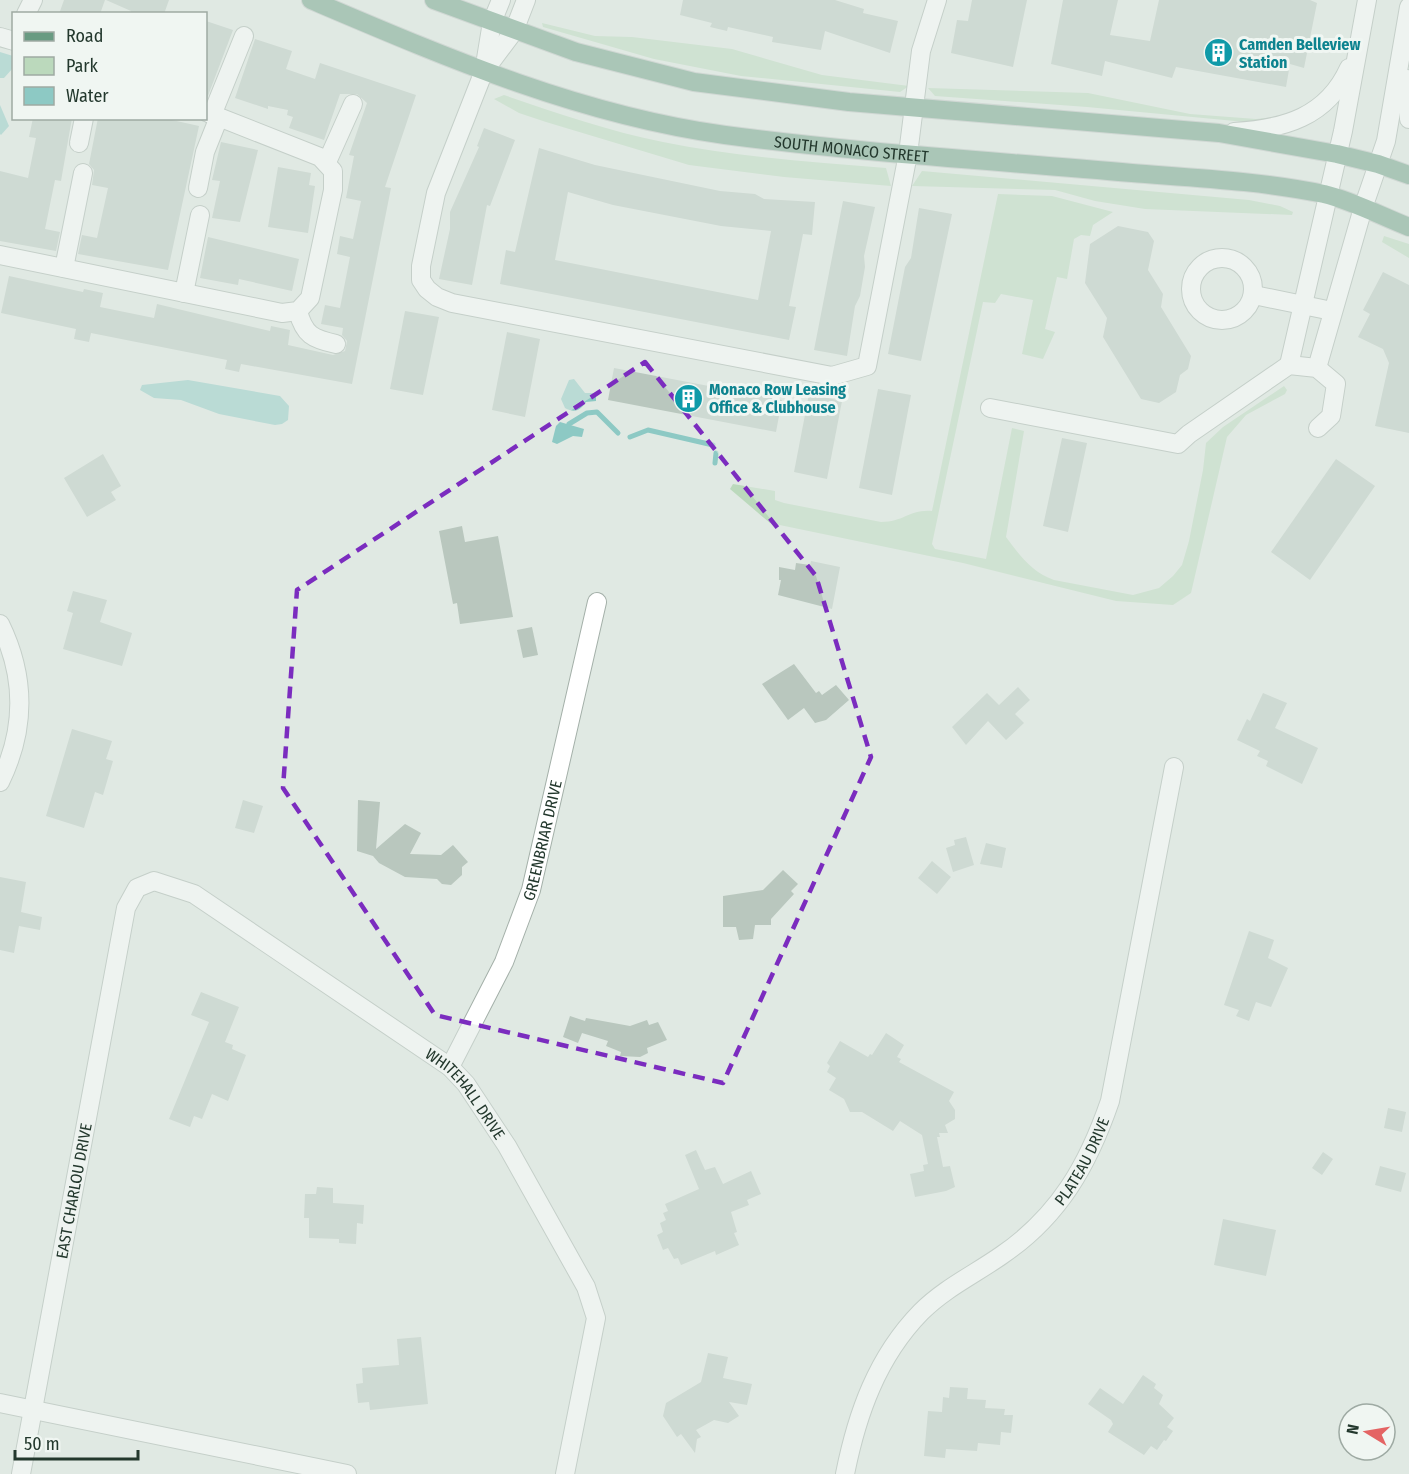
<svg xmlns="http://www.w3.org/2000/svg" width="1409" height="1474" font-family="'Fira Sans Condensed',sans-serif">
<rect width="100%" height="100%" fill="#e0e9e3"/>
<g fill="#bbd9bc">
<path d="M542 23 595 36 632 37 732 49 822 75 909 86 900 92 741 76 654 59 543 27Z"/>
<path d="M928 88 1088 93 1190 114 1256 119 1277 117 1256 123 1087 107 935 96Z"/>
<path d="M504 95C556 113 609 131 663 142 736 157 812 162 886 168L891 186 784 177 689 165 546 122 519 113 494 99Z"/>
<path d="M922 171 1249 200 1280 206 1293 212 1292 215 1145 209 1095 201 1055 190 912 186Z"/>
<path d="M998 194 1052 196 1113 212 1093 225 1090 236 1081 235 1074 239 1067 279 1057 277 1045 329 1055 332 1043 359 1022 354 1033 300 1001 294 995 303 983 302 932 544 935 549 986 559 1012 428 1024 431 1006 537C1020 556 1032 572 1054 580L1133 595 1159 588 1173 576 1182 565 1189 541 1203 470 1206 443 1223 427 1284 386 1287 390 1285 394 1246 415 1227 437 1191 593 1173 605 1116 601 963 563 770 523 730 489 733 484 775 491V500L784 503 881 522C904 522 910 509 932 511Z"/>
<path d="M1384 236 1409 244V258L1382 242Z"/>
</g>
<g fill="#8dc9c4">
<path d="M0 52 13 56V68L4 78H0Z"/>
<path d="M0 105 9 126 1 135 0 134Z"/>
<path d="M574 379 585 393H596V401L586 402C580 411 574 413 565 408L561 399 569 380Z"/>
<path d="M188 380 280 396 289 406 288 420 282 424 275 425 219 414 181 400 154 398 140 390 142 385Z"/>
<path d="M560 422 584 429 582 437 573 436 557 444 552 442 556 426Z"/>
</g>
<g fill="none" stroke-linecap="round" stroke-linejoin="round">
<g stroke="#8dc9c4" stroke-width="5">
<path d="M569 424 587 413 597 412 618 433"/>
<path d="M630 437 648 430 713 445"/>
<path d="M715 463 716 453"/>
</g>
</g>
<g fill="#b9c7be" fill-rule="evenodd">
<path d="M64 0H105L100 14H59Z"/>
<path d="M106 0H169L164 14H130L131 11Z"/>
<path d="M683 0H835L864 9 863 13 898 21 890 53 825 31 821 50 772 42 773 37 728 27 727 31 710 27 712 23 680 15Z"/>
<path d="M972 0H1027L1013 67 951 53 957 20 968 21Z"/>
<path d="M1063 0H1118L1110 35 1150 41 1159 0H1310L1317 3 1304 68 1290 64 1286 87 1176 67 1172 78 1105 61 1102 76 1051 64Z"/>
<path d="M206 21 233 30 206 101Z"/>
<path d="M255 39 292 51 286 69 315 79 320 63 416 95 385 187 391 188 352 384 241 364 239 372 225 369 227 360 91 333 89 342 74 339 76 329 1 313 9 276 83 292 84 289 103 293 100 307 154 318 157 304 270 331 271 326 290 330 288 345 333 355 345 351 347 341 342 335 343 328 321 324 325 305 340 308 350 257 337 254 340 236 353 239 361 201 346 198 354 156 349 155 367 103 357 94H340L324 140 289 128 293 117 287 115 288 110 268 106V109L235 98Z"/>
<path d="M33 118H72L61 181 55 180 45 229 60 232 56 251 0 241V171L28 178 36 138 29 137Z"/>
<path d="M98 118H163L199 126 168 270 78 254 82 235 97 238 108 188 92 185 94 170 89 164Z"/>
<path d="M484 128 515 140 490 206 487 205 472 285 439 279 450 229V212L479 147 477 146Z"/>
<path d="M221 142 258 150 240 222 212 218 220 181 212 180Z"/>
<path d="M539 148 595 165 720 191 755 194 764 199 815 202 812 235 803 234 789 306 796 307 789 340 500 284 506 250 515 252ZM568 192 613 205 721 226 771 231 758 300 555 260Z"/>
<path d="M278 167 311 173 309 185 315 186 308 233 268 227Z"/>
<path d="M843 201 875 207 864 256 865 267 860 296 855 306 847 356 814 350Z"/>
<path d="M919 208 952 214 921 361 888 354 905 267 911 258Z"/>
<path d="M1118 226 1148 232 1154 241 1148 270 1163 294 1161 307 1191 356 1188 369 1180 375 1176 392 1159 403 1141 399 1103 337 1107 318 1085 283 1090 244Z"/>
<path d="M208 237 299 259 292 291 239 279 238 285 200 278Z"/>
<path d="M1383 272 1409 285V433L1375 426 1389 363 1383 349 1358 337 1370 314 1363 310Z"/>
<path d="M405 311 439 317 423 395 390 389Z"/>
<path d="M507 332 540 339 525 417 492 410Z"/>
<path d="M614 368 782 400 776 432 608 400Z"/>
<path d="M878 389 911 395 892 495 859 488Z"/>
<path d="M809 394 842 401 827 479 794 472Z"/>
<path d="M1062 438 1087 443 1068 532 1043 526Z"/>
<path d="M103 454 121 486 111 492 116 500 87 517 64 478Z"/>
<path d="M1336 459 1375 486 1310 580 1271 552Z"/>
<path d="M462 526 465 542 498 536 513 617 460 624 457 603 453 604 439 531Z"/>
<path d="M811 561 840 567 832 609 778 595 781 580H779V567L795 570 796 563 810 565Z"/>
<path d="M73 591 107 600 100 622 132 633 122 666 63 649 73 613 67 611Z"/>
<path d="M532 627 538 655 523 658 517 630Z"/>
<path d="M794 664 816 693 819 691 822 695 836 685 849 700 826 720 815 723 804 708 788 720 762 684Z"/>
<path d="M1018 687 1030 700 1015 714 1024 723 1006 740 988 721 966 745 952 727 987 693 999 705Z"/>
<path d="M1263 693 1287 703 1275 728 1318 748 1302 784 1266 766 1268 761 1257 756 1260 751 1237 740 1247 719 1250 721Z"/>
<path d="M72 729 112 741 106 759 113 761 103 795 95 792 84 828 46 816Z"/>
<path d="M243 800 263 806 254 833 235 828Z"/>
<path d="M358 800 380 802 376 849 405 824 421 833 410 854 441 855 453 845 468 862 462 867V875L451 885 442 884 437 879 405 877 379 863 373 856 357 851Z"/>
<path d="M966 837 974 865 953 872 946 848 955 845 954 840Z"/>
<path d="M986 843 1006 848 1002 868 980 864Z"/>
<path d="M932 861 951 877 937 894 918 878Z"/>
<path d="M783 870 798 884 791 891 794 894 771 919V925H755L753 939 739 940 736 927H723V896L763 890Z"/>
<path d="M0 877 26 882 21 912 42 917 40 930 19 926 14 953 0 950Z"/>
<path d="M1249 931 1274 940 1268 958 1288 968 1271 1007 1256 1002 1249 1021 1236 1016 1239 1010 1224 1005Z"/>
<path d="M201 992 239 1007 225 1042 233 1045 232 1049 246 1055 228 1101 212 1094 202 1119 194 1116 190 1127 169 1119 209 1022 191 1015Z"/>
<path d="M570 1016 585 1021 586 1018 630 1026 647 1020 649 1025 658 1022 667 1040 647 1048 648 1053 640 1057 620 1056 621 1052 606 1046 608 1041 582 1033 578 1043 563 1037Z"/>
<path d="M886 1033 904 1045 897 1057 901 1059 899 1062 954 1092 949 1101 955 1110V1119L945 1125 948 1133H939L940 1137H937L943 1167 950 1166 955 1187 946 1191 915 1197 910 1174 924 1171 923 1165 928 1164 922 1135 900 1121 893 1131 862 1112H850L844 1099 829 1090 836 1078 827 1072 830 1066 827 1063 840 1041 868 1057 870 1054 872 1055Z"/>
<path d="M1388 1108 1406 1112 1402 1132 1384 1128Z"/>
<path d="M696 1150 705 1170 715 1167 723 1184 751 1171 761 1194 747 1200 749 1205 731 1212 737 1232 734 1233 739 1245 716 1255 715 1251 681 1265 678 1258 674 1259 668 1248 663 1250 657 1235 663 1232 660 1223 666 1220 663 1213 668 1211 665 1204 699 1189 685 1155Z"/>
<path d="M1323 1152 1333 1159 1322 1175 1312 1168Z"/>
<path d="M1380 1166 1406 1173 1401 1192 1375 1185Z"/>
<path d="M317 1187 333 1188V1203L364 1205 363 1224 357 1223 356 1244 339 1243V1239L309 1238V1218H304L305 1194H316Z"/>
<path d="M1223 1219 1276 1230 1266 1276 1214 1265Z"/>
<path d="M421 1337 428 1404 370 1410 369 1402 358 1403 356 1384 363 1383 362 1368 399 1365 397 1339Z"/>
<path d="M708 1353 728 1357 723 1378 752 1384 747 1405 729 1402 739 1416 728 1423 714 1420 696 1430 701 1437 697 1439 695 1453 681 1434 677 1437 663 1416 666 1403 701 1382Z"/>
<path d="M1143 1375 1156 1384 1154 1388 1163 1395 1159 1404 1174 1418 1167 1427 1173 1431 1166 1441 1164 1440 1157 1450 1151 1446 1144 1455 1108 1432 1113 1424 1111 1420 1088 1404 1100 1388 1123 1404Z"/>
<path d="M950 1387 968 1388 967 1399 986 1400 985 1408 1005 1409 1004 1415H1013L1011 1433 1001 1432 1000 1445 978 1443 977 1451 946 1449 945 1458 924 1456 928 1411 942 1412 943 1397 949 1398Z"/>
</g>
<g fill="none" stroke-linecap="round" stroke-linejoin="round">
<defs>
<g id="minor">
<path d="M501 0 492 22 484 71 436 193 421 266V280L427 289 437 297 452 303 832 376 867 366 908 154 921 51 937 0"/>
<path d="M26 14 33 0"/>
<path d="M0 37 14 41"/>
<path d="M487 67 514 31 526 0"/>
<path d="M1407 79 1409 119"/>
<path d="M212 115 244 36"/>
<path d="M1234 132C1284 129 1327 117 1349 68"/>
<path d="M79 143 84 118"/>
<path d="M327 162 353 104"/>
<path d="M198 188 205 152 219 117"/>
<path d="M0 255 282 313 298 311 310 298 333 190V171L320 157 206 112"/>
<circle cx="1222" cy="289" r="31"/>
<path d="M64 268 83 173"/>
<path d="M184 293 200 215"/>
<path d="M1254 295 1332 311"/>
<path d="M298 311C304 335 313 339 336 344"/>
<path d="M1289 365 1343 131 1367 0"/>
<path d="M1317 368 1363 208 1386 141 1409 7"/>
<path d="M990 408 1178 444 1189 434 1289 365 1317 368 1336 384 1331 416 1318 428"/>
<path d="M0 624C26 677 26 729 0 782"/>
<path id="s1" d="M450 1067 504 962 531 890 597 602"/>
<path d="M0 1403 347 1474"/>
<path id="s2" d="M21 1474 126 908 137 888 154 881 194 894 450 1067 466 1084 507 1146 586 1287 596 1318 565 1474"/>
<path id="s3" d="M845 1474C857 1414 877 1357 921 1312 945 1288 975 1274 1002 1255 1059 1216 1088 1165 1110 1101L1174 767"/>
</g>
<g id="major">
<path id="s4" d="M311 0C445 57 579 115 725 135 860 153 997 161 1132 173 1196 178 1261 181 1324 194 1353 201 1381 216 1409 227"/>
<path d="M434 0 576 52 694 82 849 102 1219 133 1337 154 1378 164 1409 175"/>
</g>
</defs>
<use href="#minor" stroke="#a4b0a9" stroke-width="20"/>
<use href="#major" stroke="#bdc3c0" stroke-width="20"/>
<use href="#minor" stroke="#fff" stroke-width="18"/>
<use href="#major" stroke="#699b82" stroke-width="18"/>
</g>
<path d="M0 0H1409V1474H0ZM645 362 816 576 871 757 723 1083 435 1015 283 788 297 590Z" fill="#e0e9e3" fill-opacity=".55" fill-rule="evenodd"/>
<path fill="none" stroke="#7b2cbf" stroke-width="4.5" stroke-dasharray="12 8" stroke-linejoin="round" d="M645 362 816 576 871 757 723 1083 435 1015 283 788 297 590Z"/>
<defs>
<symbol id="building-disc" viewBox="-11 -11 22 22"><circle r="9.5" fill="#0f9aa8" stroke="#f0f6f2"/><path d="M-4-6H4V6H1V3H-1V6H-4ZM-2.5-4.3h1.7v1.8h-1.7ZM.8-4.3h1.7v1.8H.8ZM-2.5-1h1.7V.8h-1.7ZM.8-1h1.7V.8H.8Z" fill="#fff"/></symbol>
</defs>
<g fill-rule="evenodd">
<use href="#building-disc" x="1202" y="36" width="33" height="33"/>
<use href="#building-disc" x="672" y="382" width="33" height="33"/>
</g>
<g text-anchor="middle" dominant-baseline="central" stroke-width="6" stroke-linejoin="round" paint-order="stroke">
<g font-size="16" font-weight="bold" fill="#0d838f" stroke="#f0f6f2" text-anchor="start">
<text x="1239" y="44">Camden Belleview<tspan x="1239" dy="18">Station</tspan></text>
<text x="709" y="389">Monaco Row Leasing<tspan x="709" dy="18">Office &amp; Clubhouse</tspan></text>
</g>
<g font-size="16" fill="#23382d" stroke="#f0f6f2">
<text stroke="none"><textPath href="#s4" startOffset="564">SOUTH MONACO STREET</textPath></text>
<text stroke="none"><textPath href="#s1" startOffset="246">GREENBRIAR DRIVE</textPath></text>
<text stroke="none"><textPath href="#s2" startOffset="998">WHITEHALL DRIVE</textPath></text>
<text stroke="none"><textPath href="#s3" startOffset="406">PLATEAU DRIVE</textPath></text>
<text stroke="none"><textPath href="#s2" startOffset="288">EAST CHARLOU DRIVE</textPath></text>
</g>
</g>
<rect x="12" y="12" width="195" height="108" fill="#f0f6f2" stroke="#9eaaa3" stroke-width="1.5"/>
<rect x="24" y="32" width="30" height="9" fill="#699b82" stroke="#9eaaa3" stroke-width="1.5"/>
<text x="66" y="42" font-size="18" fill="#23382d">Road</text>
<rect x="24" y="57" width="30" height="18" fill="#bbd9bc" stroke="#9eaaa3" stroke-width="1.5"/>
<text x="66" y="72" font-size="18" fill="#23382d">Park</text>
<rect x="24" y="87" width="30" height="18" fill="#8dc9c4" stroke="#9eaaa3" stroke-width="1.5"/>
<text x="66" y="102" font-size="18" fill="#23382d">Water</text>
<g transform="translate(1367 1432) rotate(281)"><circle r="28" fill="#f0f6f2" stroke="#9eaaa3" stroke-width="1.5"/>
<path d="M0-4.5L10 22L0 15L-10 22Z" fill="#e46464"/>
<text y="-9" font-size="16" font-weight="bold" text-anchor="middle" fill="#23382d">N</text>
</g>
<path d="M15 1450v9h123v-9" fill="none" stroke="#23382d" stroke-width="3"/>
<text x="24" y="1450" font-size="18" fill="#23382d" stroke="#f0f6f2" stroke-width="4.5" paint-order="stroke">50 m</text>
</svg>
